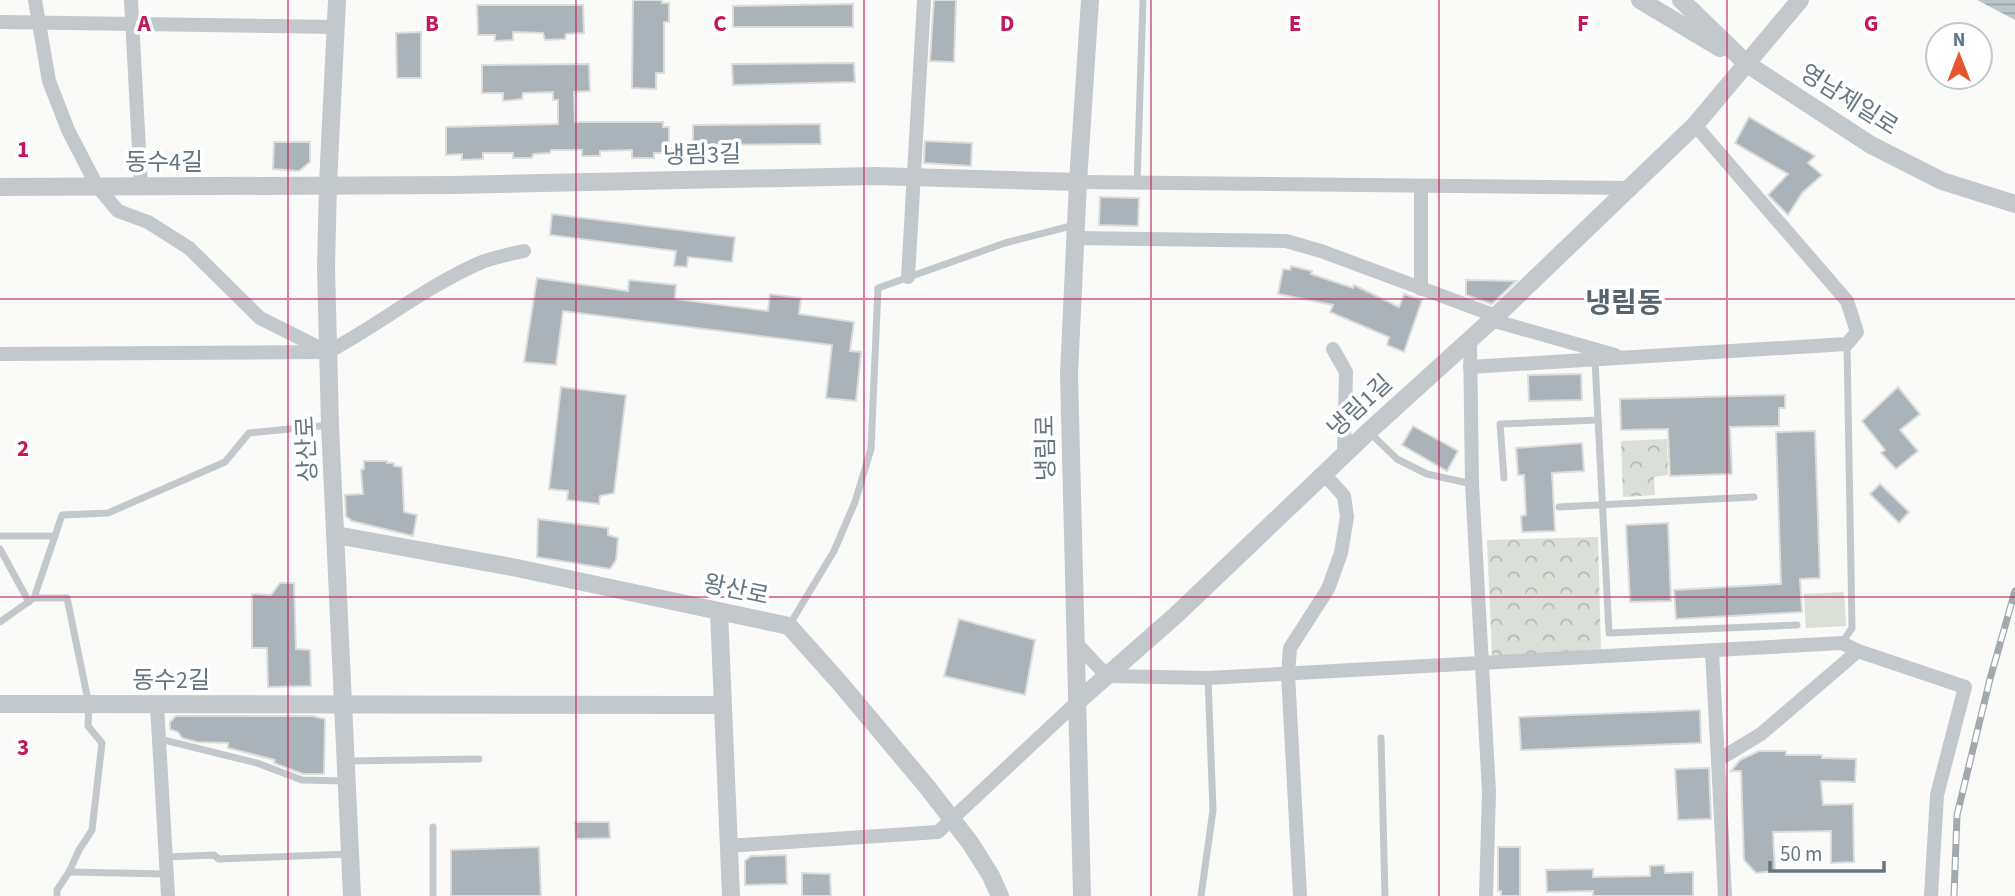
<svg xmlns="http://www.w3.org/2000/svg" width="2015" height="896" font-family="'Source Sans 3','Noto Sans KR',sans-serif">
<defs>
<pattern id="park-crowns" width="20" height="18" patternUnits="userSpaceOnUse" patternTransform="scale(1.75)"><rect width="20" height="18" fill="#dadfd7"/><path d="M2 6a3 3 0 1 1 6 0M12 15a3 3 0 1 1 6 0" fill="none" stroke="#b4b9b4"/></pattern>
<pattern id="water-rules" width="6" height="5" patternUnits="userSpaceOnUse" patternTransform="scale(1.75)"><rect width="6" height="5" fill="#bbc7cb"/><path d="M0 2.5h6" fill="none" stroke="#9ca6aa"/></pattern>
</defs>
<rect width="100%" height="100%" fill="#fafaf8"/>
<path fill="#dadfd7" d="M1844 592 1846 626 1806 628 1804 594Z"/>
<g fill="url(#park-crowns)">
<path d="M1667 439 1668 475 1654 477 1655 495 1623 497 1621 441Z"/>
<path d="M1598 537 1601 651 1492 656 1487 540Z"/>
</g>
<path fill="url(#water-rules)" d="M1977 0H2015V20L1981 2Z"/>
<g fill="#aab3b9" stroke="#dcdcda" stroke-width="2">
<path d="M633 0H662V3H669V22H664V73H656V89L632 88Z"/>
<path d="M934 0H956L954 62 930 61Z"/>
<path d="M853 4V27H733V6Z"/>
<path d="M477 5H583L584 33 566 34 565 39 545 40 543 33 513 32V40L495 41V35H478Z"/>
<path d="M421 32V78H397L396 33Z"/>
<path d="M854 63 855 82 733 85 732 64Z"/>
<path d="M589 64 590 91 574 92 575 122H663V127H669V153H654V158H632V150L600 151V156H582V150H551L550 153 533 154 532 158H513V153H483V159L462 160V154L446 155V127L558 124V100H553V92L523 93 522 99 503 101V93H482V65Z"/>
<path d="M1749 117 1815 156 1808 163 1822 175 1802 193 1788 215 1768 195 1788 174 1735 143Z"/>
<path d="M820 124 821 144 693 145V125Z"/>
<path d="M925 141 972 143 971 166 924 163Z"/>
<path d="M274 142H310V162L299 171 273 169Z"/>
<path d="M1100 197 1139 198 1138 226 1099 225Z"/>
<path d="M552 214 735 237 732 262 688 257 687 267 674 266 676 251 550 235Z"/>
<path d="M1291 266 1312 271 1311 274 1353 288 1354 285 1399 307 1404 294 1422 300 1404 352 1387 345 1389 337 1330 312 1333 305 1278 294 1283 269 1290 270Z"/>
<path d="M537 278 628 291 629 280 676 285 675 299 768 311 770 294 801 298 799 314 854 322 850 351 861 352 856 401 826 398 832 345 563 311 556 365 524 362Z"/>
<path d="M1466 280 1516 281 1492 304 1466 295Z"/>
<path d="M1581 374 1582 400 1529 401 1528 375Z"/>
<path d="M561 387 626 395 614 493 600 496 599 504 567 500 568 491 549 489Z"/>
<path d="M1898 387 1920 414 1900 430 1918 451 1896 469 1881 453 1885 450 1862 421Z"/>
<path d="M1785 395V408H1779V426L1730 427 1732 474 1670 476 1668 429 1621 430 1620 399Z"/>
<path d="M1413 426 1458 451 1447 471 1402 445Z"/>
<path d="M1815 431 1820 578 1800 579 1802 612 1676 619 1674 590 1781 584 1776 432Z"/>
<path d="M1582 443 1584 471 1552 473 1555 531 1522 532 1521 516 1526 515 1524 475H1518L1516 448Z"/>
<path d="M364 461H387V463H394V466L402 467 404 512 417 515 413 536 352 521 346 516 345 495 363 494 361 470 364 469Z"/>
<path d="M1880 484 1909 512 1899 523 1870 494Z"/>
<path d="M538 519 608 528V535L618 538 616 560 610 569 537 557Z"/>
<path d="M1668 523 1671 601 1630 602 1626 525Z"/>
<path d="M280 583H294L296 649 310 650 311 686 268 687 267 648H252V594L271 595Z"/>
<path d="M959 619 1035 640 1025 695 944 676Z"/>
<path d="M1700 710 1701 743 1521 750 1519 717Z"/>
<path d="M176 716H312L325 719 324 774H303L274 763 275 760 228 748V743L197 742 182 738 178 732 170 729V722Z"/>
<path d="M1759 751H1786V755H1822V758L1856 759 1855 782 1821 781 1823 805 1853 804 1854 862 1831 863V831L1773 832 1775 871 1756 873 1744 860 1741 771H1731L1740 760Z"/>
<path d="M1709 768 1711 819 1678 820 1675 769Z"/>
<path d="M575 822H609L610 838 576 839Z"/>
<path d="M539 847 541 896H451V850Z"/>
<path d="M1498 847H1520V896H1501V891H1498Z"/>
<path d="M786 855 787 884 745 885V861L751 856Z"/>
<path d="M1664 865 1665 873 1693 872V896H1593V891L1547 892 1546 870 1593 869V877L1650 876V866Z"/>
<path d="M802 873 830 874 831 896H802Z"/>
</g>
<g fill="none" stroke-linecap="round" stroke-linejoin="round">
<g stroke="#c3c8cc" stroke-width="7">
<path d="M1137 185 1143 0"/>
<path d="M1595 360 1609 633 1797 625"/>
<path d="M1369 432 1397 459 1427 474 1472 484"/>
<path d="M1504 478 1500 424 1598 420"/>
<path d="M1559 507 1754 497"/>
<path d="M0 536H55"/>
<path d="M0 549 29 602"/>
<path d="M34 598 62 515 108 513 225 462 249 433 330 425"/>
<path d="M0 622 34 598H67L89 705 88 726 102 743 92 830 79 850 69 872 57 890V896"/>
<path d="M790 624 834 551 855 502 871 449 878 288 1005 243 1075 225"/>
<path d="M1842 643 1852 628 1847 345"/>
<path d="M1381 738 1385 896"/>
<path d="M160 739 257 763 302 780 346 781"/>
<path d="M347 761 479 759"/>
<path d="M166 857 214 855 219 859 349 854"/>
<path d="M69 872 166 874"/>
<path d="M433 896V827"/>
<path d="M1201 896 1213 810 1208 678"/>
</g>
<g stroke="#c3c8cc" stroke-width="14">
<path d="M35 0 49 81 68 130 97 186 118 211 148 222 189 248 260 318 324 350"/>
<path d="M131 0 141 187"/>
<path d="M0 22 335 27"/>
<path d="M1078 182 1630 188"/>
<path d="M1421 186V289"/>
<path d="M1074 238 1286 241 1321 251 1496 316"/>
<path d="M908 277 924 0"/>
<path d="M1491 320 1615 355"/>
<path d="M1470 340 1472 484 1489 792 1486 896"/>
<path d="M1333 349 1346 372 1344 455"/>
<path d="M0 354 328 352C380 324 428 285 482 262 495 257 510 254 524 251"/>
<path d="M1470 367 1847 344 1857 332 1847 301 1695 125"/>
<path d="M1076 643 1107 676 1208 678 1842 643 1858 651 1761 734 1718 760 1725 896"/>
<path d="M1858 651 1965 687 1937 795 1931 896"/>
<path d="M1712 652 1718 760"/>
<path d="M157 705 168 896"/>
<path d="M728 846 938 832 1077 702"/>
<path d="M1300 896 1288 674 1290 648 1328 589 1341 553 1347 517 1344 496 1324 474"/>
</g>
<g stroke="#c3c8cc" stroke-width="18">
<path d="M337 0 328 184 326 267 330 425 352 896"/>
<path d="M1640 0 1720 48"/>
<path d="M1681 0 1747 64 1871 145 1942 181 2015 204"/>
<path d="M0 187 454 185 875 176 1078 182"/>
<path d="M336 535 517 568 789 626 839 682 928 788 971 844 991 876 1000 896"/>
<path d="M719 612 731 896"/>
<path d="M1077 702 1176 615 1368 432 1496 316 1695 125 1800 0"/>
<path d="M0 704 722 705"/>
<path d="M1082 896 1069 374 1078 182 1090 0"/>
</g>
<defs>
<path id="rail" d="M1954 896 1957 815 1990 679 2015 591"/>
</defs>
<use href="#rail" stroke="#a2aab0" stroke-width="7"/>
<use href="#rail" stroke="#fff" stroke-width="4.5" stroke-dasharray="13" stroke-linecap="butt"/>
</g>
<path fill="none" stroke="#c2185b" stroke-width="2" stroke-opacity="0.55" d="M288 0V896M576 0V896M864 0V896M1151 0V896M1439 0V896M1727 0V896M0 299H2015M0 597H2015"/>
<g text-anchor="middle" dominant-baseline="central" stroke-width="7" stroke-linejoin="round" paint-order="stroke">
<g font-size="24" fill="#657683" stroke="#fff">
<text transform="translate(1849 100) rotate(32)">영남제일로</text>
<text transform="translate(702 155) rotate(-1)">냉림3길</text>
<text x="164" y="162">동수4길</text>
<text transform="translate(1360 406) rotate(-43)">냉림1길</text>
<text transform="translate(1046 448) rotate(-91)">냉림로</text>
<text transform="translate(307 449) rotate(-93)">상산로</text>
<text transform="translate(736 590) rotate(12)">왕산로</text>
<text x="171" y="680">동수2길</text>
</g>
<g font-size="28" font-weight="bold" fill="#57646e" stroke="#fff">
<text x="1624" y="303">냉림동</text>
</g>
</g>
<g font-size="23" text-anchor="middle" font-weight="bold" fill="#c2185b" stroke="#fff" stroke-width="7" stroke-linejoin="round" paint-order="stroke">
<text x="144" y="31">A</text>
<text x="432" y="31">B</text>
<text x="720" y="31">C</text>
<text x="1007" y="31">D</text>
<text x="1295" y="31">E</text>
<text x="1583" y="31">F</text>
<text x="1871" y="31">G</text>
<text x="23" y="157">1</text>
<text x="23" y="456">2</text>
<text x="23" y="755">3</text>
</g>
<g transform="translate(1959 56)"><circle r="33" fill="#ffffff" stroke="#c1c8cd" stroke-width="2"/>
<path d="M0-5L12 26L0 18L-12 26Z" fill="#e4572e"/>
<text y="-10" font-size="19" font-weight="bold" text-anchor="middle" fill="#657683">N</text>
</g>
<path d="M1770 861v10h114v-10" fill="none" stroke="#657683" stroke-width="3.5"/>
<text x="1780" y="861" font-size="21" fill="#657683" stroke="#ffffff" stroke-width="5" paint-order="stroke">50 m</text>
</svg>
